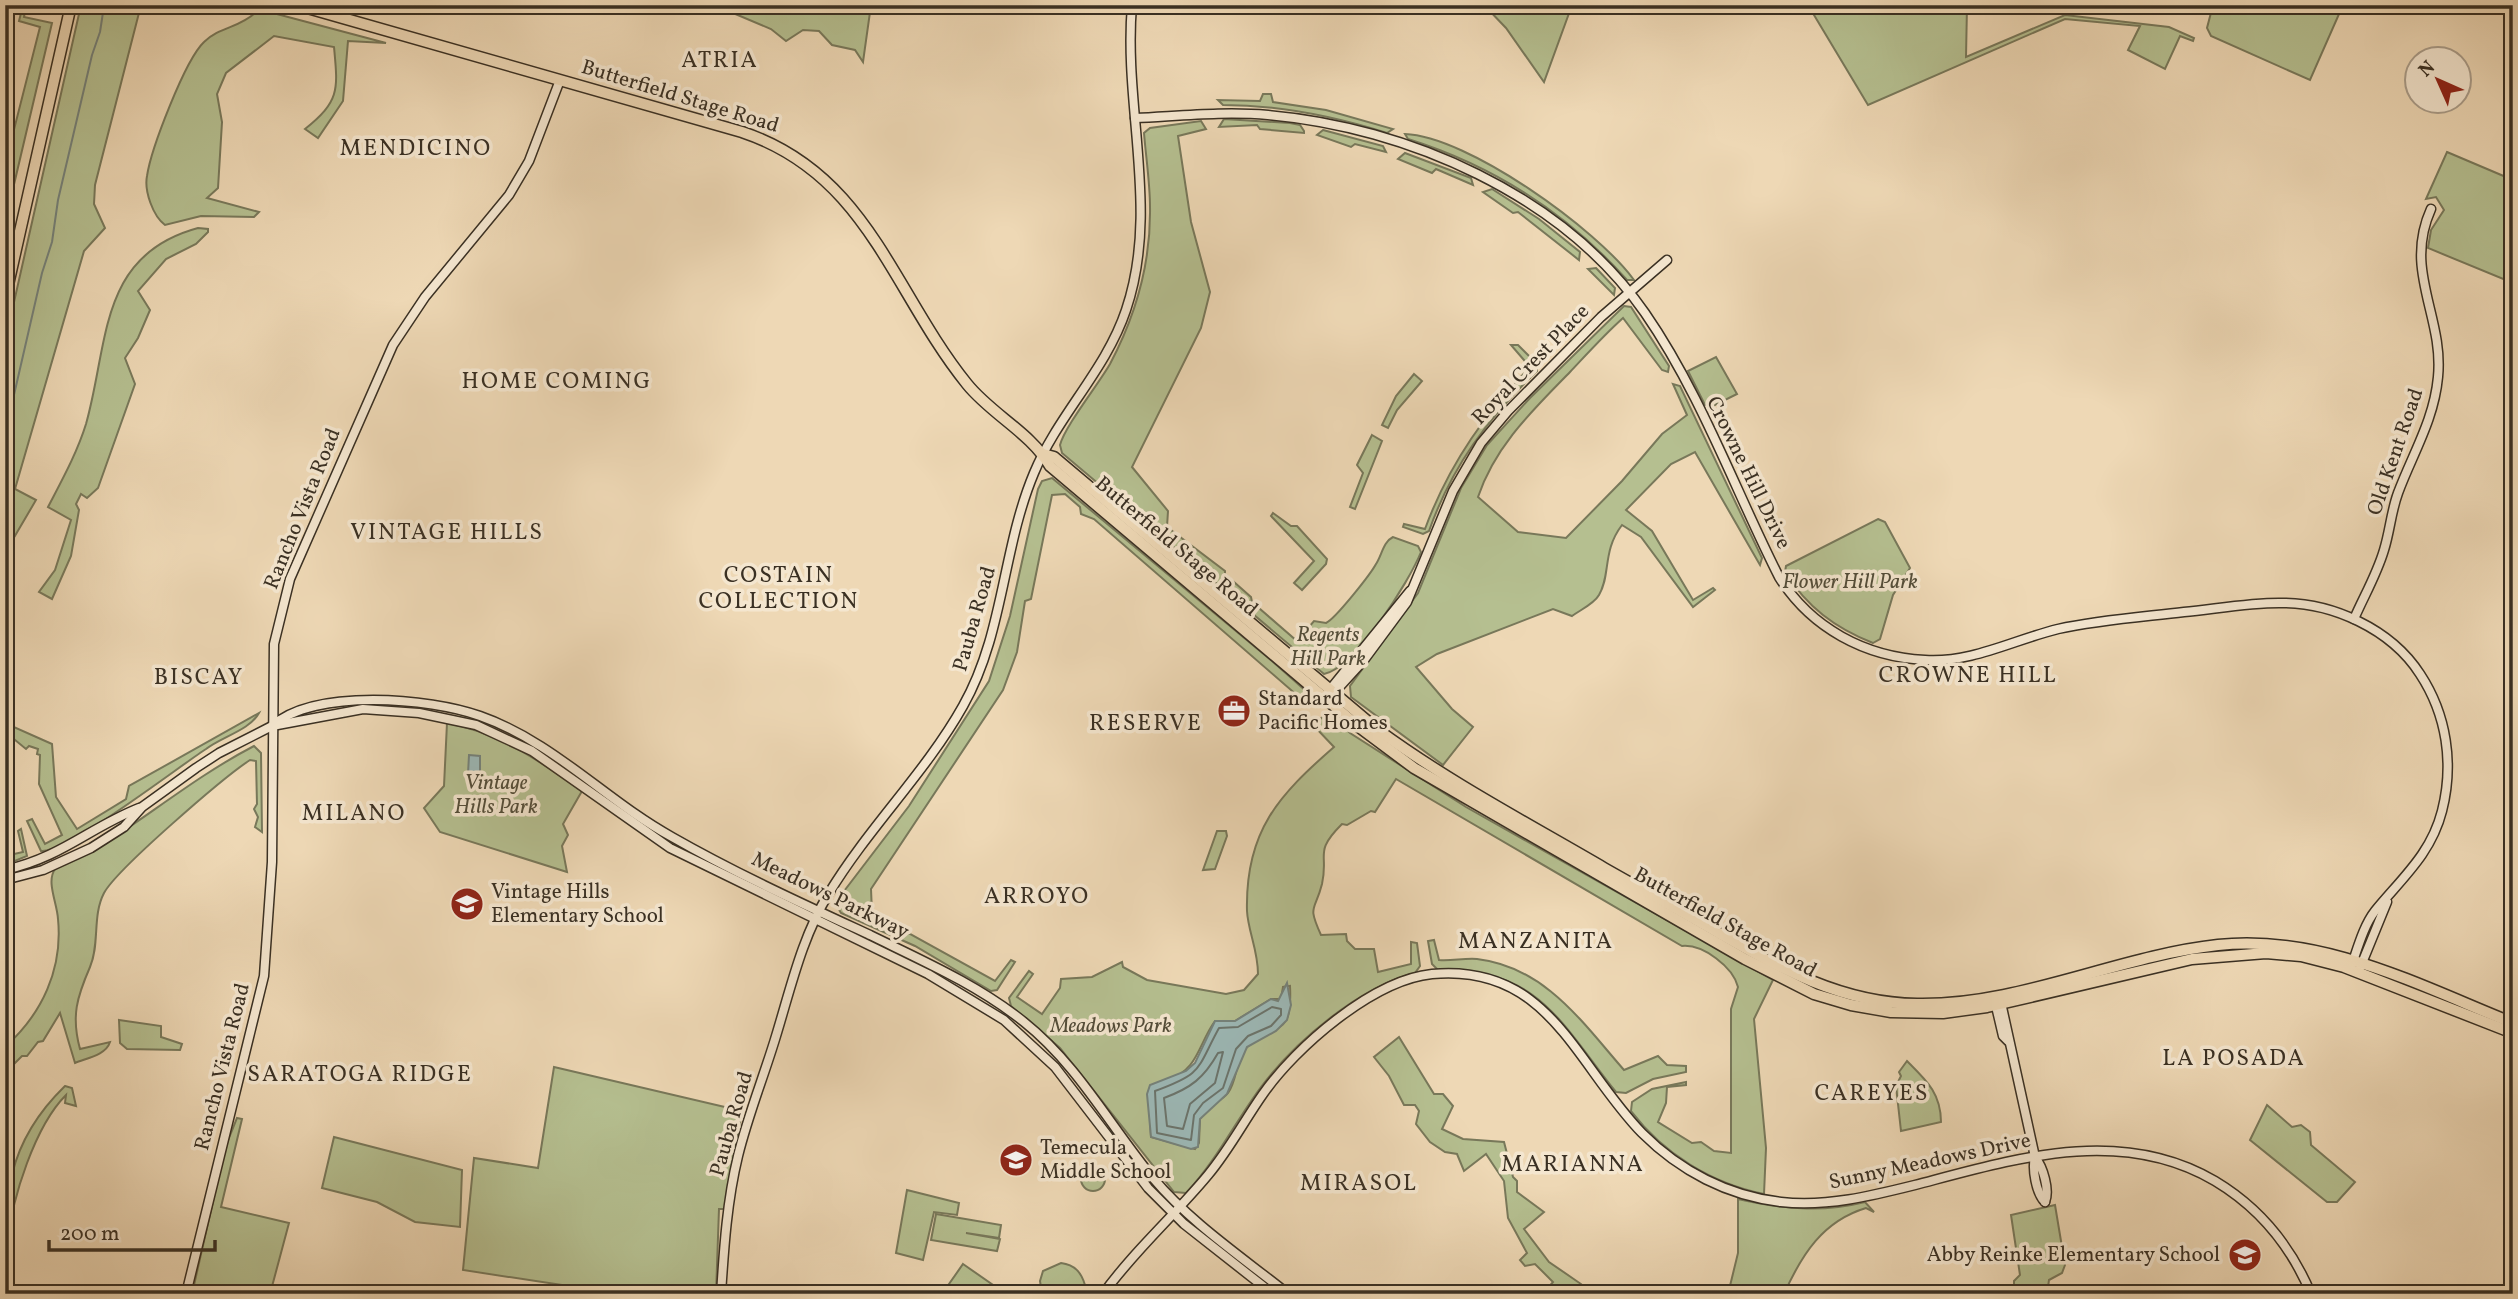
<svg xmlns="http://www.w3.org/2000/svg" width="2518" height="1299" font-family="Vollkorn,serif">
<rect width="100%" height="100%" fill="#eed8b5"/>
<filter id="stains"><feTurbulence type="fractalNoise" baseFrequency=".00286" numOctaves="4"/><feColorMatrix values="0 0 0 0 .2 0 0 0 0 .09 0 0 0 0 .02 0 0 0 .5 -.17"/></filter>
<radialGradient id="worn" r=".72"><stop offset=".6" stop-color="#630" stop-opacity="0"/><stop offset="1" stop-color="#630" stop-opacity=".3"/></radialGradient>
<g fill="#b5bf90" stroke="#78785a" stroke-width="2" fill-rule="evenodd">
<path d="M17 5H26L24 17 52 23 8 210 5 238V165L40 27 19 21 21 13Z"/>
<path d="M81 5H141L95 185 94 204 105 228 84 251 15 489 36 500 9 546H5V342Z"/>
<path d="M223 5 258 9 386 43 348 41 343 101 318 138 305 129C340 101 338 90 334 47L274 36 226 73 217 94 222 122 218 188 207 198 259 212 254 217 201 216 165 225C153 216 144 191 147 176 151 149 185 60 204 42 219 27 239 28 255 13Z"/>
<path d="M714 5H871L863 62 855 50 832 45 819 31 803 30 786 41 771 29Z"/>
<path d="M1484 5H1572L1544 82 1506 28Z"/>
<path d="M1808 5 1967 6 1966 57 2065 15 2169 27 2194 38 2193 41 2180 36 2165 69 2128 50 2140 26 2065 19 1868 105Z"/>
<path d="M2213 5H2343L2310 80 2211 36 2207 28Z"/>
<path d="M1263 94H1271L1273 102 1326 110 1393 129 1387 133C1333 116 1280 105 1223 105L1218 100 1260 101Z"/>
<path d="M1224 119 1290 123 1300 125 1304 131V133L1260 129 1257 125 1219 127Z"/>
<path d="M1201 121 1206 129 1178 136 1191 222 1210 292 1201 328 1132 467 1168 511 1167 527 1225 571V574L1251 597 1252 602 1297 641 1314 621 1326 623C1335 619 1370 575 1376 564 1382 555 1383 542 1393 537L1418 546 1421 552C1409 582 1355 668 1324 674L1062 453 1060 445C1065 426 1098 385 1110 364 1136 315 1151 263 1150 207 1150 183 1146 158 1144 133L1150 128Z"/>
<path d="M1323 130 1383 146 1386 152 1355 144 1351 147 1317 135Z"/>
<path d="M1405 134C1467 136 1597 229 1634 280H1627C1567 213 1494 166 1408 139Z"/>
<path d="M2447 152 2513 180V283L2428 248 2431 230 2444 210 2436 197 2426 199Z"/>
<path d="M1405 153 1471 178 1473 185 1436 169 1432 173 1398 159Z"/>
<path d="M1492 189 1539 219 1580 252 1579 260 1518 212 1513 213 1483 192Z"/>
<path d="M198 228 208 229V232L196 244 166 259 138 291 150 310 138 338 125 358 135 384 98 488 87 498 81 494 76 504 79 510 71 556 52 599 39 592 55 570 71 520 48 507C62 480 77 453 86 424 109 343 98 255 198 228Z"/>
<path d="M1596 268 1615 288 1614 295 1588 269Z"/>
<path d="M1624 306 1631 307 1669 366 1668 372 1662 370 1623 318C1604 335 1587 354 1570 372 1532 411 1495 446 1478 497L1518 532 1566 538 1622 481 1662 434 1687 415 1673 384 1680 386 1762 558 1760 565 1695 452 1671 464 1626 510 1652 531 1693 600 1713 588 1715 590 1693 607 1641 537 1622 525C1602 551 1611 575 1599 595 1594 604 1580 610 1572 616L1553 609 1437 654 1416 667 1452 709 1473 727 1443 765 1351 697 1350 686 1418 593 1461 488 1487 445 1530 398Z"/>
<path d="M1511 345H1518L1537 364V371C1488 418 1452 466 1429 531L1423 534 1403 527 1404 524 1425 529C1448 466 1484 414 1530 367Z"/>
<path d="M1716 357 1737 394 1711 407 1705 405 1688 371Z"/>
<path d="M1414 374 1422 381 1397 410 1388 428 1382 425 1396 396Z"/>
<path d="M1372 435 1382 441 1355 509 1350 507 1363 473 1357 465Z"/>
<path d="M1052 478 1272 661 1307 692 1308 700 1306 703 1094 519 1081 514 1080 507 1065 494 1052 495 1031 599 1025 601 1017 652 1003 690 871 889 872 913 995 981 1011 960 1015 962 997 990 991 991 915 946 841 913 835 903 909 806 989 681 1010 616 1038 489 1042 481Z"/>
<path d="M1273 513 1291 526H1297L1327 559 1326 564 1302 590 1294 583 1314 561 1271 516Z"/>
<path d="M1878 519 1885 522 1910 568 1893 595 1880 639 1873 643C1835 628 1807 607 1785 572L1786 566Z"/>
<path d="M259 713C250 730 221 737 206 749 178 767 66 854 41 851L27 821 32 819 45 844 62 835 39 784 40 755 37 754 38 749 29 746 26 749 9 735 6 737 5 723 52 744 56 797 77 829 126 799 129 786Z"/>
<path d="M1333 714 1350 733 1466 807 1773 980 1754 1019 1766 1148 1764 1194C1711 1183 1664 1154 1631 1111L1632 1102 1652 1089 1686 1082V1085L1667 1087 1666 1103 1658 1122 1692 1143 1701 1142 1714 1151 1731 1153V1009L1738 987C1733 967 1703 944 1682 946L1396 779 1375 812 1371 811 1347 825 1342 824C1313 853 1329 853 1322 884 1315 912 1307 904 1321 935L1346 934 1347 941 1355 949H1374L1378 972 1411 964V942L1417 943 1420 966 1415 973C1359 987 1295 1042 1261 1087 1235 1122 1217 1160 1186 1193L1174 1192 1060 1048 1011 1006 1009 998 1029 971 1033 974 1017 997 1042 1014 1060 988 1061 979 1092 977 1122 962 1123 967 1147 980 1226 994 1244 990 1258 974C1258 950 1248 931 1247 911 1245 831 1279 795 1334 747L1314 726 1324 715ZM1290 986C1293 1042 1272 1020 1247 1047 1235 1059 1238 1079 1228 1093 1220 1103 1206 1106 1200 1119L1199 1143 1195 1149 1151 1137 1150 1120 1168 1080C1199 1069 1198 1044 1215 1021H1235L1271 999H1281L1283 987Z"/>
<path d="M447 723C498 732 540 761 582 791L563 824 568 835 562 846 567 872 440 832 424 808 444 786Z"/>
<path d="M254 746 261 753 262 832 255 827 258 817 254 809 257 804 256 761 250 760C224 777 117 869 104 893 92 916 100 944 90 967 77 997 71 1016 80 1049L110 1042C106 1055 87 1058 75 1063L60 1013 43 1041 38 1042 27 1056H22L5 1073V1047C42 1014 63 969 58 919 57 902 46 882 55 869 60 862 97 848 107 842 156 810 202 773 254 746Z"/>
<path d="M21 829 27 856 5 865V856L23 852 18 831Z"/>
<path d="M1217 831H1226L1227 836 1215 869 1203 870Z"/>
<path d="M1434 940 1439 960C1452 961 1464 958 1477 959 1545 967 1582 1022 1624 1070L1658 1056 1667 1065 1686 1066V1072L1653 1079 1626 1093 1616 1092C1562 1025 1538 966 1439 971L1432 964 1428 941Z"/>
<path d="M119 1020 161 1026V1037L182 1044 180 1050 127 1049 120 1043Z"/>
<path d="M1399 1037 1434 1094H1443L1453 1106 1442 1129 1463 1139 1504 1142 1513 1177 1517 1181V1192L1544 1212 1524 1229 1549 1262 1581 1284 1577 1294H1543L1553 1282 1535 1264 1525 1266 1520 1260 1527 1253 1508 1218 1504 1181 1486 1154 1464 1171 1457 1154 1445 1152 1430 1142 1416 1124 1419 1111 1415 1105H1404L1389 1076 1374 1057Z"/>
<path d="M1907 1061C1926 1080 1941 1093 1941 1122L1901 1131 1896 1086 1901 1076 1899 1072Z"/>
<path d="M554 1067 742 1111 725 1209H719L716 1294H621L463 1270 474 1158 538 1168Z"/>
<path d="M65 1086 72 1088 76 1106 65 1103 66 1095C35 1126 12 1198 8 1241 7 1257 11 1281 5 1294 5 1206 0 1149 65 1086Z"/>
<path d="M2267 1105 2292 1127 2301 1125 2310 1132 2311 1145 2355 1182 2337 1202H2327L2250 1140Z"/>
<path d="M237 1118 242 1119 221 1207 289 1223 270 1294H192L225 1148Z"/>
<path d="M334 1137 462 1170 460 1227 415 1222 377 1202 322 1188Z"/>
<circle cx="1093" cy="1179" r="12"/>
<path d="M907 1190 959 1203 957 1215 934 1212 923 1260 896 1253Z"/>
<path d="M1738 1199C1782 1209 1821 1213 1865 1202L1874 1212 1866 1208C1823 1221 1802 1254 1784 1294H1728L1738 1253Z"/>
<path d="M2055 1205 2065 1265 2062 1273 2049 1280 2047 1294H2018L2014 1292V1281L2020 1275 2011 1215Z"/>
<path d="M936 1214 1001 1225 999 1238 966 1233 1000 1239 997 1251 931 1240Z"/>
<path d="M1061 1263C1075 1265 1081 1272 1085 1285L1079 1294H1042L1040 1281 1043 1271Z"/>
<path d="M963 1264 1006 1294H942Z"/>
</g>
<g fill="#9cb8b6" stroke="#75827b" stroke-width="2">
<path d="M469 755 480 756V775L468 774Z"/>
<path d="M1287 983 1291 1005 1287 1020 1276 1031 1247 1047 1227 1094 1200 1119 1198 1147 1191 1149 1151 1137 1147 1094 1150 1085 1186 1071 1195 1063 1215 1021H1235L1271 999 1278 1001Z"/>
</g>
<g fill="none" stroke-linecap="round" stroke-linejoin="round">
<g stroke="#6b746c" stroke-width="2">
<path d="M1272 1007 1281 1009V1015L1271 1026 1248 1036 1236 1049 1223 1088 1203 1103 1194 1115 1191 1140 1157 1133 1155 1091C1204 1073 1196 1070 1219 1028L1238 1027Z"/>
<path d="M1223 1052 1215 1083 1190 1104 1183 1129 1167 1126 1164 1098C1191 1088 1204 1078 1218 1053Z"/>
</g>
<path stroke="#75827b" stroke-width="2" d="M5 434 42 273 52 242 58 200 92 55 100 32 104 6"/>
<defs>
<g id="secondary">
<path d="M1135 118C1179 116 1224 111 1268 115 1407 127 1563 195 1645 313 1701 394 1735 490 1779 577 1811 628 1865 657 1925 660 1972 663 2013 640 2058 629 2099 620 2142 617 2184 612 2215 609 2248 603 2279 603 2332 602 2391 629 2420 674 2447 715 2454 764 2442 811 2431 854 2402 878 2375 911 2364 925 2358 947 2352 964"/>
<path d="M5 249 15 255"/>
<path d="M2354 619C2364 596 2377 574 2384 550 2390 531 2391 512 2398 493 2413 453 2434 420 2438 377 2444 316 2403 271 2431 209"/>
<path d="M1328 692 1410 591"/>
<path d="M1332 695 1364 660 1407 602 1453 491 1481 443 1508 411 1601 317 1667 260"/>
<path d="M272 726C315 688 430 698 480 716 554 742 605 800 672 837 735 873 803 904 870 935 923 961 978 985 1024 1022 1078 1065 1110 1126 1153 1178 1191 1223 1242 1257 1288 1294"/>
<path d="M5 870C62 857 89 828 139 808"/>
<path d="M5 880 43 870 91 848 124 827 142 807 196 768 219 753 272 726 363 709 419 713 476 725 532 751 670 848 928 974 1004 1020 1055 1067 1148 1188 1184 1224 1273 1294"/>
<path d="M2360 968 2387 902"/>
<path d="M2000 998 2035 1157C2032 1169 2036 1193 2045 1202"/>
<path d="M1995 1002 2003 1036 2008 1041"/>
<path d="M2035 1157C2043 1167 2050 1190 2045 1202"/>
<path d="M186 1294 264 976 272 862 274 644 290 579 393 345 425 297 509 195 529 161 560 80"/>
<path d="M721 1294C724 1248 727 1201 738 1156 748 1115 764 1076 776 1036 791 987 802 937 829 893 869 827 926 772 963 706 1004 634 1002 549 1034 473 1058 415 1106 370 1126 310 1160 210 1123 107 1132 5"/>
<path d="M1103 1294C1134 1251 1174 1216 1208 1175 1229 1150 1244 1121 1263 1094 1296 1047 1373 980 1432 974 1549 963 1575 1064 1642 1133 1680 1171 1728 1196 1781 1202 1827 1207 1871 1196 1915 1185 2014 1159 2120 1125 2215 1181 2260 1208 2291 1246 2311 1294"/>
</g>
<g id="primary">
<path d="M297 5 742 132C868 174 892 291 967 384 991 414 1031 433 1050 466L1359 727 1414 768 1745 959 1814 994 1851 1005 1891 1012 1943 1013 1987 1007 2192 959 2266 953 2301 956 2344 967 2513 1033"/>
<path d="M5 298 71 5"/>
<path d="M1043 454 1054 457 1378 730C1449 782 1527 823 1604 868 1641 889 1679 910 1717 932 1780 968 1841 1003 1917 1004 2019 1006 2117 956 2218 945 2323 934 2418 985 2513 1023"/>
</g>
</defs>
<use href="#secondary" stroke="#3a3023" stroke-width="11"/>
<use href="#primary" stroke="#3a3023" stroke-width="13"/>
<use href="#secondary" stroke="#f4e6cf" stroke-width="8"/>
<use href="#primary" stroke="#eed8b5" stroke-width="10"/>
</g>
<defs>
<symbol id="office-disc" viewBox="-11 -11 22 22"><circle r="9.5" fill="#8f2418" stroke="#f4e6cf"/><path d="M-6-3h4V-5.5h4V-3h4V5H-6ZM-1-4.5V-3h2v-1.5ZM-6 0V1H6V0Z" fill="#fff"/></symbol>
<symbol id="school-disc" viewBox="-11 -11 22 22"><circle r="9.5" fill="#8f2418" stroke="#f4e6cf"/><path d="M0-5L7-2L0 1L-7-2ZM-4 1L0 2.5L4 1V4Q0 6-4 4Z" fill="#fff"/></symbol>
</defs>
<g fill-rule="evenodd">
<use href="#office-disc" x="1215" y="692" width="38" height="38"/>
<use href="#school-disc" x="448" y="885" width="38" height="38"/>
<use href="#school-disc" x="997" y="1141" width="38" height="38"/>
<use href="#school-disc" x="2226" y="1236" width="38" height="38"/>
</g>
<g text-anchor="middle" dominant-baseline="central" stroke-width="7" stroke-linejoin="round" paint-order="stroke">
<g font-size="21" fill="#3a3023" stroke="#f4e6cf">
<text transform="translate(680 97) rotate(17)">Butterfield Stage Road</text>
<text transform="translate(1531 365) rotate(-46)">Royal Crest Place</text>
<text transform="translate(2396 452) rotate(-71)">Old Kent Road</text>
<text transform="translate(1748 473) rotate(64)">Crowne Hill Drive</text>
<text transform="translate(303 509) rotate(-68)">Rancho Vista Road</text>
<text transform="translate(1176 547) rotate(40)">Butterfield Stage Road</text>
<text transform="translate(975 619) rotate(-74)">Pauba Road</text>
<text transform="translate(830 896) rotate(26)">Meadows Parkway</text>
<text transform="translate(1725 923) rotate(29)">Butterfield Stage Road</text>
<text transform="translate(223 1067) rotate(-76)">Rancho Vista Road</text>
<text transform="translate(732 1124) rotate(-74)">Pauba Road</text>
<text transform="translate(1930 1162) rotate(-12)">Sunny Meadows Drive</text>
</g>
<g font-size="21" font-style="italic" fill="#534d39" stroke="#f4e6cf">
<text x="1850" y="582">Flower Hill Park</text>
<text x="1328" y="635">Regents<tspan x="1328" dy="24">Hill Park</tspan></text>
<text x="496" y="783">Vintage<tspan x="496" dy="24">Hills Park</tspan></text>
<text x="1111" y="1026">Meadows Park</text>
</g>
<g font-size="21" fill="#3a3023" stroke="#f4e6cf" text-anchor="start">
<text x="1258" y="699">Standard<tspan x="1258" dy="24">Pacific Homes</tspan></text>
<text x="491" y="892">Vintage Hills<tspan x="491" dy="24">Elementary School</tspan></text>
<text x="1040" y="1148">Temecula<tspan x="1040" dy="24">Middle School</tspan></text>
<text x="2220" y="1255" text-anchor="end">Abby Reinke Elementary School</text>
</g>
<g font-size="23" letter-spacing="2" fill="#3a3023" stroke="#f4e6cf">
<text x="720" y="61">ATRIA</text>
<text x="416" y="149">MENDICINO</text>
<text x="557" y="382">HOME COMING</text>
<text x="447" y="533">VINTAGE HILLS</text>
<text x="779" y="576">COSTAIN<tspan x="779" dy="26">COLLECTION</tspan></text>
<text x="1968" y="676">CROWNE HILL</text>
<text x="199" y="678">BISCAY</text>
<text x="1146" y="724">RESERVE</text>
<text x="354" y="814">MILANO</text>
<text x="1037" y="897">ARROYO</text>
<text x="1536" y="942">MANZANITA</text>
<text x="2234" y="1059">LA POSADA</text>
<text x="360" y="1075">SARATOGA RIDGE</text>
<text x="1872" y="1094">CAREYES</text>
<text x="1573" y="1165">MARIANNA</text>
<text x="1359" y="1184">MIRASOL</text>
</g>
</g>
<rect width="2518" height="1299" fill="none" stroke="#eed8b5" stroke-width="28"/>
<rect x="7" y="7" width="2504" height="1285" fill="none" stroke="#3a3023" stroke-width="3.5"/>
<rect x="14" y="14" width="2490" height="1271" fill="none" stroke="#3a3023" stroke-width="2"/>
<g transform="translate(2438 80) rotate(315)"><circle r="33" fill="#f4e6cf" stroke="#aa9d8a" stroke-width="2"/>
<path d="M0-5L12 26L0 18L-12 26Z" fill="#8f2418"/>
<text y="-10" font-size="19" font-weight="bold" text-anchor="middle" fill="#3a3023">N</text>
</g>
<path d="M49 1240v10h166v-10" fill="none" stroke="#3a3023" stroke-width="3.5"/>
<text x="60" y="1240" font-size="21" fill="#3a3023" stroke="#f4e6cf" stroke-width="5" paint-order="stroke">200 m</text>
<rect width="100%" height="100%" filter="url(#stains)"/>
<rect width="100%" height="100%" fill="url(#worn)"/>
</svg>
